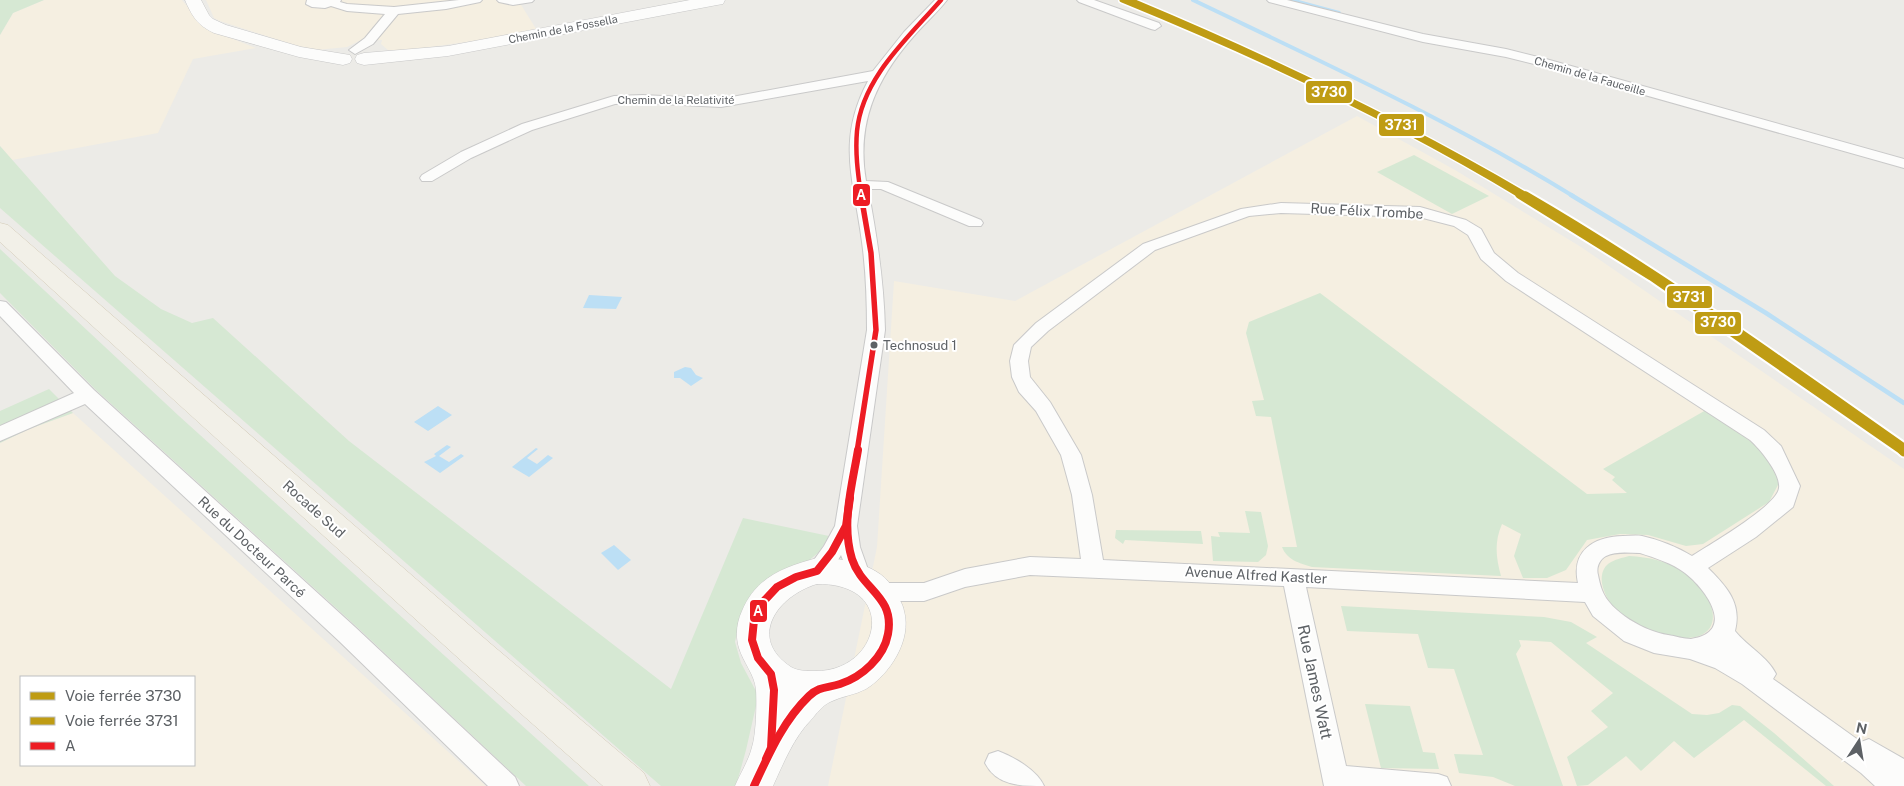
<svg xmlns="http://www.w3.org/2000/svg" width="1904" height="786" font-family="'Public Sans',sans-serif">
<rect width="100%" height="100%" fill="#ecebe7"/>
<g fill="#f5efe1" fill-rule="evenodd">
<path d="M44 0H182L205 28 256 48 193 59 158 133 12 160 0 146V35L13 13Z"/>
<path d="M206 0H518L538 32 408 50H388L381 44 382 40 359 41 347 47 316 50 294 45 220 21 214 18Z"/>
<path d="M1357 116 1455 170 1581 247 1904 469V786H828L877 547 894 281 1015 301Z"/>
<path d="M73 413 486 786H0V443L29 429ZM21 677H194V765H21Z"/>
</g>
<g fill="#d6e8d3">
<path d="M0 0H44L13 13 0 35Z"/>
<path d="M0 146 115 276 161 309 192 323 213 318 349 441 671 689 743 518 829 536 819 552 740 619 735 642 741 663 757 693 756 706 746 750 736 786H661L0 208Z"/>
<path d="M1414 155 1489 196 1452 214 1377 172Z"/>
<path d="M0 249 179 416 589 786H526L357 627 96 390 0 293Z"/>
<path d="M1320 293 1587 494 1627 493 1612 480 1615 477 1603 469 1706 410 1756 445 1774 463 1779 483 1769 502 1703 544 1686 546 1648 535 1620 534 1587 540 1566 570 1547 578H1523L1514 556 1521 534 1502 524C1494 542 1496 558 1501 576L1312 567C1299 563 1287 560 1282 547H1297L1271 417 1256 416 1252 401 1264 400 1246 333 1249 322Z"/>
<path d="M49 389 73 413 29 429 0 443V411Z"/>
<path d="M1245 511 1261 512 1268 546 1266 555 1258 562 1213 561 1211 536 1220 537 1218 532 1250 533Z"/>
<path d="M1116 530 1201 531 1203 544 1125 540 1123 544 1115 538Z"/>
<path d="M1629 556C1649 557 1667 561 1683 572 1720 597 1730 646 1671 637 1665 636 1658 636 1652 634 1647 632 1641 627 1636 624 1631 621 1625 618 1620 614 1608 604 1593 577 1608 564 1615 559 1622 558 1629 556Z"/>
<path d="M1341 606 1544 617 1571 622 1597 637 1586 643 1692 714 1707 715 1719 713 1732 705 1740 706 1774 733 1834 786H1826L1744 720 1694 758 1674 741 1641 771 1626 756 1588 785 1577 786 1567 757 1608 727 1591 711 1613 693 1551 642 1519 640 1521 646 1516 654 1563 786H1515L1493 777 1459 773 1454 754 1483 755 1454 669 1428 668 1418 634 1347 631Z"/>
<path d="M1365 704 1410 706 1423 752 1435 753 1439 769 1381 768Z"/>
</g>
<g fill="#bcdff5">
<path d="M589 295 622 297 616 309 583 308Z"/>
<path d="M685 367 691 368 696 375 703 378 691 386 680 378H674V372Z"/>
<path d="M438 406 452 415 428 431 414 422Z"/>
<path d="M447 445 451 447 439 456 449 462 461 454 464 456 440 473 424 462 436 456 434 454Z"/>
<path d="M536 448 538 449 527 458 537 464 548 455 553 458 529 477 512 467Z"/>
<path d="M614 545 631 560 618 570 601 553Z"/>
</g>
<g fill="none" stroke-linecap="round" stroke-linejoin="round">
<g stroke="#bcdff5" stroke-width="4">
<path d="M1193 0C1322 62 1451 121 1573 196"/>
<path d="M1291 0 1339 13"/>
</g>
<path stroke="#bcdff5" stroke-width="4.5" d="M1571 195 1766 313 1904 403"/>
<defs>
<g id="street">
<path d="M307 0H341L340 2 347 4 394 7 459 0H482L480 2 446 9 398 14 373 44 355 54 349 50 365 38 385 14 347 11 331 6 325 8 312 7 306 4Z"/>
<path d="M497 0H534L532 2 513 5 499 2Z"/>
<path d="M935 0H947C937 13 924 24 913 37 876 79 856 124 866 181L888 182 981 220 983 223 981 226H969L881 189H868C877 236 884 282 885 330L857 526 860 547 871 578 868 584 860 587 852 584 841 555C833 568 826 583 809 577L806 571 824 546 835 526 867 330C867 300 866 271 862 242 854 180 836 141 868 81L721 107 643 103 615 104 532 130 471 158 432 181H422L420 178 422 175 461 152 522 124 614 96 643 95 721 99 873 71 904 32Z"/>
<path d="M1077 0H1094L1159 23 1161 26 1155 30 1151 29 1079 2Z"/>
<path d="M1267 0H1287L1423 34 1506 49 1546 59 1904 159V168L1538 65 1506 57 1423 42 1269 2Z"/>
<path d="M1281 203 1420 207 1466 220 1481 229 1494 253 1518 273 1764 430 1781 446 1800 486 1793 507 1756 537 1708 568C1727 587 1742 603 1735 631 1747 646 1768 657 1776 674L1773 679 1861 742 1869 739 1904 759V786H1875L1861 773 1742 684 1715 668 1690 659 1654 653 1624 641 1593 616 1585 602 1306 587 1346 766 1438 774 1447 777 1451 786H1324L1284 586 1030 575 965 587 924 601H877L869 599 866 592 869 585 877 583H924L965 569 1030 557 1081 559 1072 495 1061 455 1036 411 1019 392 1012 377 1010 361 1014 345 1036 323 1143 244 1241 209ZM1281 213 1419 217 1454 226 1468 235 1481 259 1506 281 1750 440C1760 449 1781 474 1779 488 1777 506 1709 545 1692 556 1677 547 1660 540 1642 536 1636 535 1629 536 1623 536 1593 537 1571 551 1578 583L1103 560 1092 495 1081 455 1050 402 1030 377 1028 361 1031 347 1048 331 1155 250 1249 216ZM1640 553C1655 558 1672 563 1685 573 1706 589 1737 632 1691 639 1684 639 1675 636 1668 635 1646 632 1610 612 1602 590 1600 585 1599 580 1598 575 1596 568 1599 560 1606 556 1616 551 1629 553 1640 553Z"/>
<path d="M0 301 6 302 94 390 355 627 515 777 519 786H488L339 641 85 404 0 441V426L74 393 0 316Z"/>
<path d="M998 751C1014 757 1037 770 1044 786 1020 786 997 786 985 763L989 754Z"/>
</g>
<g id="secondary">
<path d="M185 0H201L209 15 213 19 226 25 301 47 350 55 352 59 350 63 343 65 299 57 214 33C197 25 192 16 185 0Z"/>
<path d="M690 0H725L723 4 717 5 448 56 364 65 357 63 355 59 357 55 364 53 448 46Z"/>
<path d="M817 558C842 557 882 565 894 590 898 597 903 604 904 611 912 640 890 674 866 689 855 695 842 696 830 702 823 705 816 714 811 720 794 737 783 764 773 786H735C740 774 749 760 752 747 756 736 757 703 756 690 755 675 743 662 739 648 735 635 737 622 742 611 756 577 784 567 817 558ZM817 584C901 583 880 673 814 671 806 671 798 671 791 667 747 638 777 596 817 584Z"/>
</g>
<path id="primary" d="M0 223 8 225 491 644 644 773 650 786H603L467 666 0 242Z"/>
</defs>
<use href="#street" stroke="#c9c9c9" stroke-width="2"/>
<use href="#secondary" stroke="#c8c8c8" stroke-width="1"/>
<use href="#primary" stroke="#d3cab6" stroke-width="1"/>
<use href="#street" fill="#fcfcfb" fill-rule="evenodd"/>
<use href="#secondary" fill="#fcfcfb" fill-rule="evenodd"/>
<use href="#primary" fill="#f2f0e8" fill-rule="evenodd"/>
<defs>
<path id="bus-1-far2" d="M861 196C858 174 855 153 857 131 862 78 908 38 941 0"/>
<path id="bus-1-far1" d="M857 452 876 330 871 253 861 195"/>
<g id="bus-1">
<path d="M766 759 771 748 774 690 771 674 758 658 752 640 754 620 763 602 777 587 796 577 817 571 832 552 846 526 850 498"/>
<path d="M754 786C769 754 783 721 809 696 819 686 828 688 840 684 862 677 884 657 888 634 895 596 862 590 852 559 841 523 852 486 858 450"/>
</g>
</defs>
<use href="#bus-1-far2" stroke="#fff" stroke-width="7"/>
<use href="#bus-1-far1" stroke="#fff" stroke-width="9"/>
<use href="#bus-1" stroke="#fff" stroke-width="11"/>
<use href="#bus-1-far2" stroke="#ed1c24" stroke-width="4.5"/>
<use href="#bus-1-far1" stroke="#ed1c24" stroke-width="5.5"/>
<use href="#bus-1" stroke="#ed1c24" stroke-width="8"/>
<defs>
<path id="rail-1-far2" d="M1122 0C1259 56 1394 119 1521 196"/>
<path id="rail-1-far1" d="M1519 195 1651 277 1903 452"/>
<path id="rail-1" d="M1902 450 1904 452"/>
<path id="rail-2-far1" d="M1130 0C1267 57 1400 121 1528 196"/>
<path id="rail-2" d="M1526 195C1657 271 1780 360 1904 447"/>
</defs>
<use href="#rail-1-far2" stroke="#fff" stroke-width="8"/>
<use href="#rail-1-far1" stroke="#fff" stroke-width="11"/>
<use href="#rail-1" stroke="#fff" stroke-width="13"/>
<use href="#rail-2-far1" stroke="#fff" stroke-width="8"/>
<use href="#rail-2" stroke="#fff" stroke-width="11"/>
<use href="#rail-1-far2" stroke="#bf9c14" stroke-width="5"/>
<use href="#rail-1-far1" stroke="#bf9c14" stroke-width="7"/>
<use href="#rail-1" stroke="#bf9c14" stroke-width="9"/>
<use href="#rail-2-far1" stroke="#bf9c14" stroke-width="5"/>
<use href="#rail-2" stroke="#bf9c14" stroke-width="7"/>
</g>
<circle fill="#5d6165" stroke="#fff" stroke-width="2" cx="874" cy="345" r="4.5"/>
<g text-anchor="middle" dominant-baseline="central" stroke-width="4" stroke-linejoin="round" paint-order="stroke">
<g font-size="11" fill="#5d6165" stroke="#fff">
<text transform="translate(563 29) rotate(-11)">Chemin de la Fossella</text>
<text transform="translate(1590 76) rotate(16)">Chemin de la Fauceille</text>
<text x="676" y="100">Chemin de la Relativité</text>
</g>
<g font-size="13" fill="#5d6165" stroke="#fff" text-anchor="start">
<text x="883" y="345">Technosud 1</text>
</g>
<g font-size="14" fill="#5d6165" stroke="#fff">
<text transform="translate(1367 211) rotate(3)">Rue Félix Trombe</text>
<text transform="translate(314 509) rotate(42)">Rocade Sud</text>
<text transform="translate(252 547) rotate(43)">Rue du Docteur Parcé</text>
<text transform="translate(1256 575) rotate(3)">Avenue Alfred Kastler</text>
</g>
<g font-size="16" fill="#5d6165" stroke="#fff">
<text transform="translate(1315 682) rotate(78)">Rue James Watt</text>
</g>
</g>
<g stroke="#fff" stroke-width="2">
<rect x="1305" y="80" width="48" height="24" rx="5" fill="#bf9c14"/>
<rect x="1378" y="113" width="47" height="24" rx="5" fill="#bf9c14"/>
<rect x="852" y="183" width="19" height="24" rx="5" fill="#ed1c24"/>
<rect x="1666" y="285" width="47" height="24" rx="5" fill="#bf9c14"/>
<rect x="1694" y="311" width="48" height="24" rx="5" fill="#bf9c14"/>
<rect x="749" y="599" width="19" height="24" rx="5" fill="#ed1c24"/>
</g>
<g font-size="14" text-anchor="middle" font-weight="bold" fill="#fff">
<text x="1329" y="97">3730</text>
<text x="1401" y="130">3731</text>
<text x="861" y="200">A</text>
<text x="1689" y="302">3731</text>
<text x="1718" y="327">3730</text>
<text x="758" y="616">A</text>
</g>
<rect x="20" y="676" width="175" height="90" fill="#ffffff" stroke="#bec0c1"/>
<rect x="30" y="692" width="25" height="8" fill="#bf9c14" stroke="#bec0c1"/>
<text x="65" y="701" font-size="15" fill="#5d6165">Voie ferrée 3730</text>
<rect x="30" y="717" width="25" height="8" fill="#bf9c14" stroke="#bec0c1"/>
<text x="65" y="726" font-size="15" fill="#5d6165">Voie ferrée 3731</text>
<rect x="30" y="742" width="25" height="8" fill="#ed1c24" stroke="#bec0c1"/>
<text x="65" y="751" font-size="15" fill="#5d6165">A</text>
<g transform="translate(1859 741) rotate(12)" stroke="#ffffff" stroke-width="4" paint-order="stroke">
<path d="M0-4L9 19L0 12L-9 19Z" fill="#5d6165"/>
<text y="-8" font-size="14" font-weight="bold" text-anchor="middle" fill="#5d6165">N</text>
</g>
</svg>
